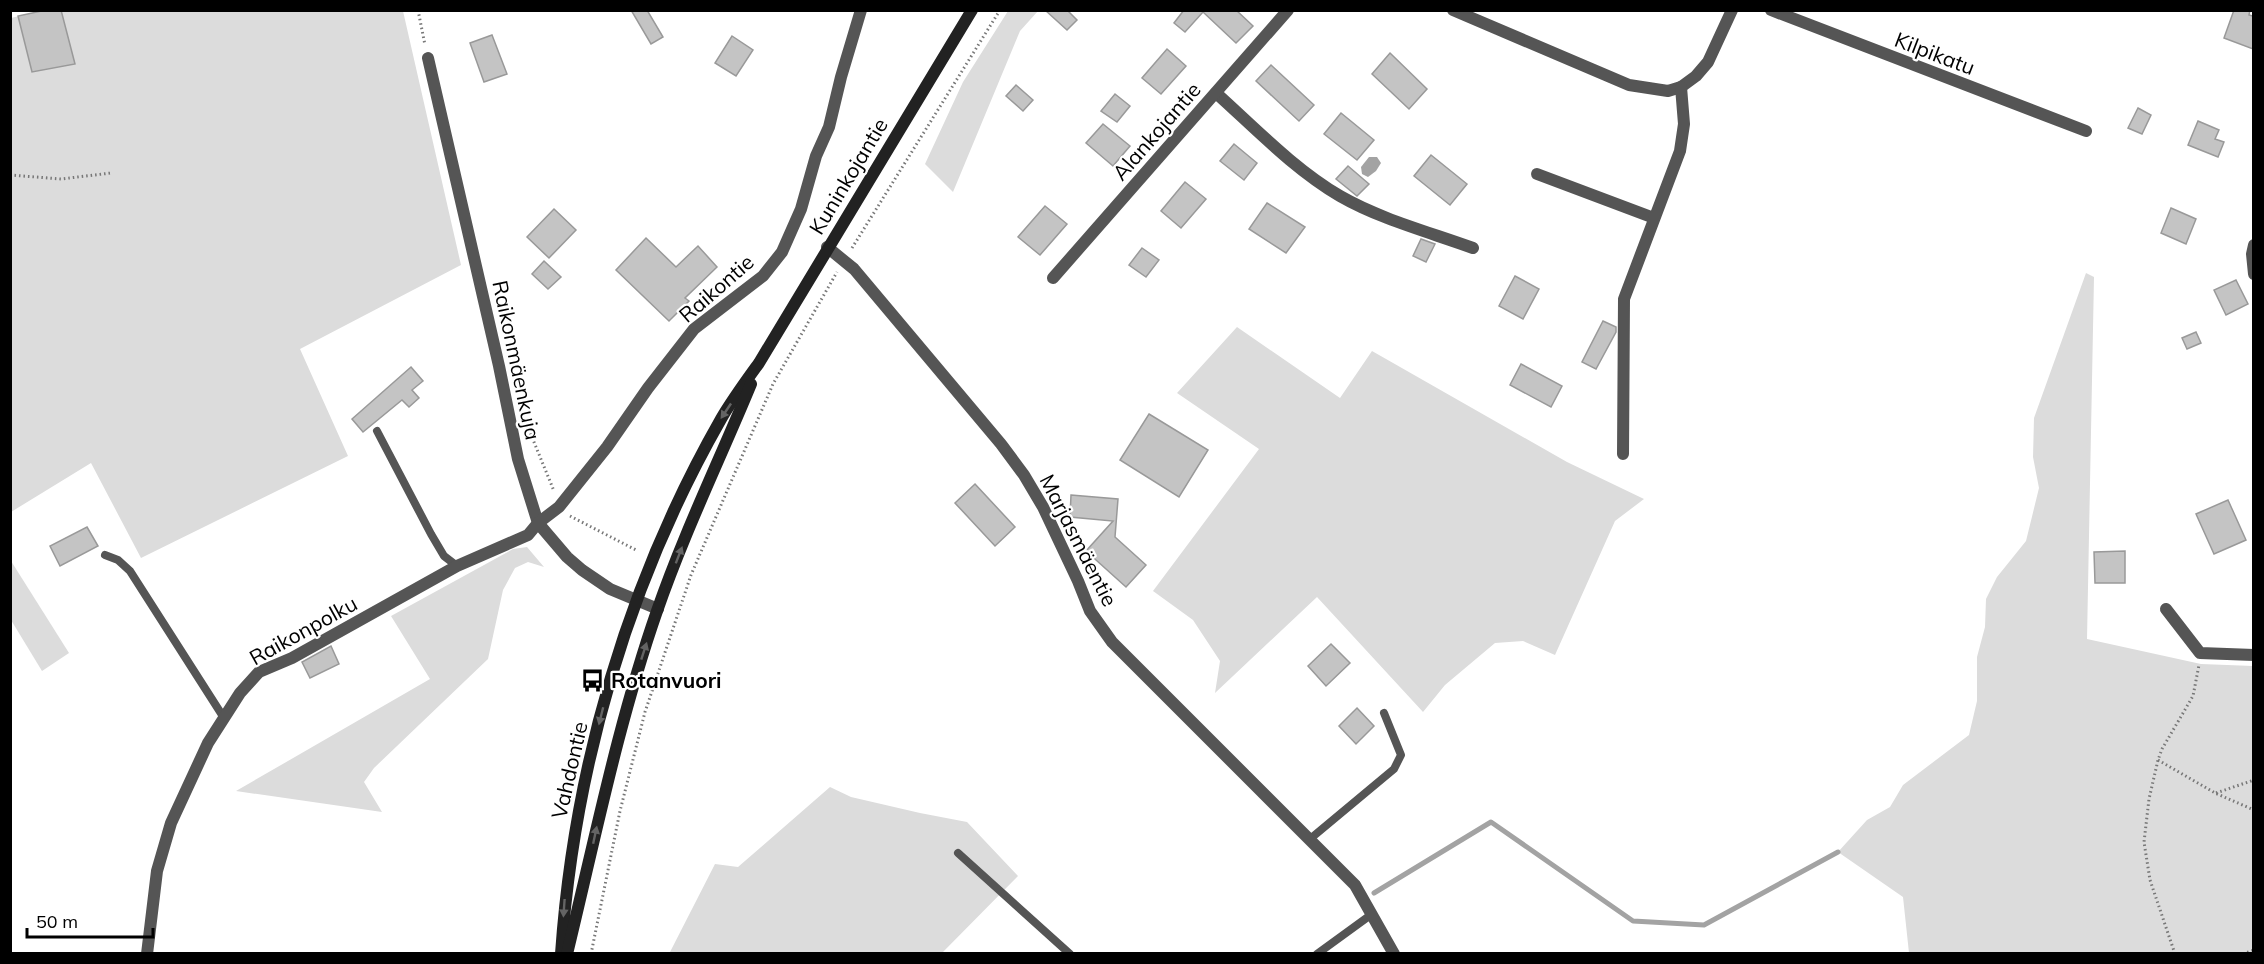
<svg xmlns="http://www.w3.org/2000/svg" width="2264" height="964" font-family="Mulish,sans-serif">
<rect width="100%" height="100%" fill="#fff"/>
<g fill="#dcdcdc">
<path d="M45 10 403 11 461 265 300 349 348 456 141 558 91 463 11 512V18Z"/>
<path d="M1008 11H1038L1020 31 953 192 925 164 963 82Z"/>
<path d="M2086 273 2094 277 2087 639 2201 664 2253 666V953H1909L1903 897 1838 852 1867 820 1890 807 1903 785 1969 735 1977 701V657L1985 627 1986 599 1997 577 2026 541 2039 488 2033 457 2034 418Z"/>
<path d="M1237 327 1340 398 1372 351 1567 462 1644 499 1615 521 1555 655 1523 641 1495 643 1445 685 1423 712 1317 597 1215 693 1220 661 1193 620 1153 591 1259 449 1177 393Z"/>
<path d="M527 547 544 567 528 562 515 568 503 590 488 659 374 768 364 782 382 812 236 791 430 679 391 616 513 549Z"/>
<path d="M11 561 69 653 42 671 11 620Z"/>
<path d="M830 787 851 797 920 813 967 822 1018 876 942 953 669 954 715 864 738 867Z"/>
</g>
<path fill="#a3a3a3" d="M1369 157H1377L1381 163 1376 171 1368 177 1362 174 1361 167Z"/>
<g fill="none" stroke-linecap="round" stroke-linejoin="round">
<path stroke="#a3a3a3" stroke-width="5" d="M1374 893 1491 822 1633 921 1704 925 1838 852"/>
</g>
<g fill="#c4c4c4" stroke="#999" stroke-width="1.5">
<path d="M46 10H61L75 64 32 72 18 16Z"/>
<path d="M631 10H647L663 37 651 44Z"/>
<path d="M1045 10H1067L1077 20 1067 30Z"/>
<path d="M1184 10H1236L1253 26 1236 43 1203 12 1185 32 1174 23Z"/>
<path d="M2234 10H2250L2249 15 2253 16V49L2224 38Z"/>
<path d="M492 35 507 74 484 82 470 43Z"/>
<path d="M732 36 753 50 736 76 715 63Z"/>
<path d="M1167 49 1186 66 1161 94 1142 78Z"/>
<path d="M1390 53 1427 89 1409 109 1372 74Z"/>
<path d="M1271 65 1314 105 1299 121 1256 81Z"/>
<path d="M1016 85 1033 100 1023 111 1006 96Z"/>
<path d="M1115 94 1130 106 1117 122 1101 111Z"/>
<path d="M2138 108 2151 115 2142 134 2128 128Z"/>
<path d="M1341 113 1374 140 1357 160 1324 134Z"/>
<path d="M2198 121 2219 130 2215 139 2224 142 2218 157 2188 145Z"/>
<path d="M1103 124 1130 146 1113 166 1086 143Z"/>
<path d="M1234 144 1257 163 1244 180 1220 161Z"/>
<path d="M1431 155 1467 184 1450 205 1414 176Z"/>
<path d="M1348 166 1369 184 1357 196 1336 179Z"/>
<path d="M1185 182 1206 199 1181 228 1161 211Z"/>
<path d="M1267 203 1305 227 1286 253 1249 229Z"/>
<path d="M1045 206 1067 224 1040 255 1018 237Z"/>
<path d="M2171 208 2196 219 2186 244 2161 233Z"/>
<path d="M554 209 576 230 549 258 527 237Z"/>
<path d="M646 238 676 267 698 246 717 267 685 298 689 301 669 321 616 270Z"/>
<path d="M1421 239 1435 244 1426 262 1413 256Z"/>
<path d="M1142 248 1159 260 1146 277 1129 265Z"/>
<path d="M544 261 561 277 548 289 532 274Z"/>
<path d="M1515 276 1539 289 1523 319 1499 306Z"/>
<path d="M2236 280 2248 304 2226 315 2214 290Z"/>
<path d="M1603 321 1616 327V332L1596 369 1582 362Z"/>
<path d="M2196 332 2201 343 2187 349 2182 338Z"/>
<path d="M1521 364 1562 386 1551 407 1510 385Z"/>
<path d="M411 367 423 381 412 390 419 398 409 407 402 400 363 432 352 419Z"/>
<path d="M1149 414 1208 450 1179 497 1120 460Z"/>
<path d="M975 484 1015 527 995 546 955 503Z"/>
<path d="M1071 495 1118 499 1115 537 1146 565 1126 587 1086 551 1113 521 1070 517Z"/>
<path d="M2228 500 2246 540 2214 554 2196 514Z"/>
<path d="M87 527 98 546 60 566 50 546Z"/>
<path d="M2125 551V583H2095L2094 552Z"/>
<path d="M1331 644 1350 663 1326 686 1308 666Z"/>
<path d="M331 646 339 664 310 678 302 662Z"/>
<path d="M1357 708 1374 726 1356 744 1339 726Z"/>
</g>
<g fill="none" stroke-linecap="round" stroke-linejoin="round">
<g stroke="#777" stroke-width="3" stroke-dasharray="1.5 3" stroke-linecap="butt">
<path d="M418 10 425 45"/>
<path d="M10 175 61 179 111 173"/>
<path d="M852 248 1000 10"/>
<path d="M527 425 554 491"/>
<path d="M570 516 638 551"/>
<path d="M2158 760 2215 793 2254 810"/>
<path d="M2216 793 2254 780"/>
<path d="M591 954 620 811 645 712 691 575 773 384 837 272"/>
<path d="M2175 954 2150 880 2144 842 2149 799 2158 760 2162 749 2193 696 2199 665"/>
<path d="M2243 954 2254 950"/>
</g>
<g stroke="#555" stroke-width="8">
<path d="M377 431 431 534 444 556 457 566"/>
<path d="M105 555 118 560 130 571 224 718"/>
<path d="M1310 839 1394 769 1401 755 1384 713"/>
<path d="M958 853 1070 954"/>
<path d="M1317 954 1372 914"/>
</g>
<g stroke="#555" stroke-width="12">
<path d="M1453 10 1629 85 1668 91 1681 87 1696 76 1708 62 1732 10"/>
<path d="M1771 10 2086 131"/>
<path d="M428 58 499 366 518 459 538 523 567 557 582 570 610 589 658 609"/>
<path d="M1216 93C1255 128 1294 169 1340 196 1380 219 1429 232 1473 248"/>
<path d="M1537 174 1654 218"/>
<path d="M2254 245 2252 254 2254 274"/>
<path d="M827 247 854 269 1001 444 1024 475 1043 507 1078 581 1090 611 1112 642 1355 885 1394 954"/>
<path d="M1053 278 1288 10"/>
<path d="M1623 454 1624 299 1680 151 1684 124 1681 87"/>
<path d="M2166 609 2200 653 2254 655"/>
<path d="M147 954 157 871 171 823 208 743 240 693 259 672 292 658 457 566 528 535 538 523 559 507 607 447 648 388 694 329 763 276 782 252 801 209 816 156 829 127 841 77 861 10"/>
</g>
<g stroke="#222" stroke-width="12">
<path d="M561 954C574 767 628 582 721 419 732 400 746 381 759 363L972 10"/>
<path d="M567 954C595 839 618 723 657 611 684 533 720 459 751 384"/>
</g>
</g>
<defs><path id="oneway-solid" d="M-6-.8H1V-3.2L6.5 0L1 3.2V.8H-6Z" transform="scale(1.5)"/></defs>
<g fill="#646464">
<use href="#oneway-solid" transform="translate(726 411) rotate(124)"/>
<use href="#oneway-solid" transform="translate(679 555) rotate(-69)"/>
<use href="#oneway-solid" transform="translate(644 651) rotate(-72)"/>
<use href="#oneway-solid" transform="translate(601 716) rotate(104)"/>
<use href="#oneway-solid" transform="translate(595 835) rotate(-78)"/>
<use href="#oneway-solid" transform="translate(564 908) rotate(94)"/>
</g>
<defs>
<symbol id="bus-bare" viewBox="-9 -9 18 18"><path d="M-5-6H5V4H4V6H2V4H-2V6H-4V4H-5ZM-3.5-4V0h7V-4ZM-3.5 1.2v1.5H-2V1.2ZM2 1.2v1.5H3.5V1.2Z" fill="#000" stroke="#fff" stroke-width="2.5" paint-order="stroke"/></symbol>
</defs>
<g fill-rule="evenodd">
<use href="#bus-bare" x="576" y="664" width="33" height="33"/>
</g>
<g text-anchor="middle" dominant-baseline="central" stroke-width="4.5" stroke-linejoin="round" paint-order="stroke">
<g font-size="21" fill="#000" stroke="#fff">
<text transform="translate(1935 53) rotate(21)">Kilpikatu</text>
<text transform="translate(1156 131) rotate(-49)">Alankojantie</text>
<text transform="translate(848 176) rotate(-59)">Kuninkojantie</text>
<text transform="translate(716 288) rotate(-41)">Raikontie</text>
<text transform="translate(517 360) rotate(78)">Raikonmäenkuja</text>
<text transform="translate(1079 540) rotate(63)">Marjasmäentie</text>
<text transform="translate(303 630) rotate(-29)">Raikonpolku</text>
<text transform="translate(569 770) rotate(-77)">Vahdontie</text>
</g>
<g font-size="21" font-weight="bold" fill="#000" stroke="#fff" text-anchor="start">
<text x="611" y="680">Rotanvuori</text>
</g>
</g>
<rect width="2264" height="964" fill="none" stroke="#000000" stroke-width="24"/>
<path d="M27 928v9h126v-9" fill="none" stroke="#000000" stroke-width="3"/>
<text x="36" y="928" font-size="18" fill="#000000" stroke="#ffffff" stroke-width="4.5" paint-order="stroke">50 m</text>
</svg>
